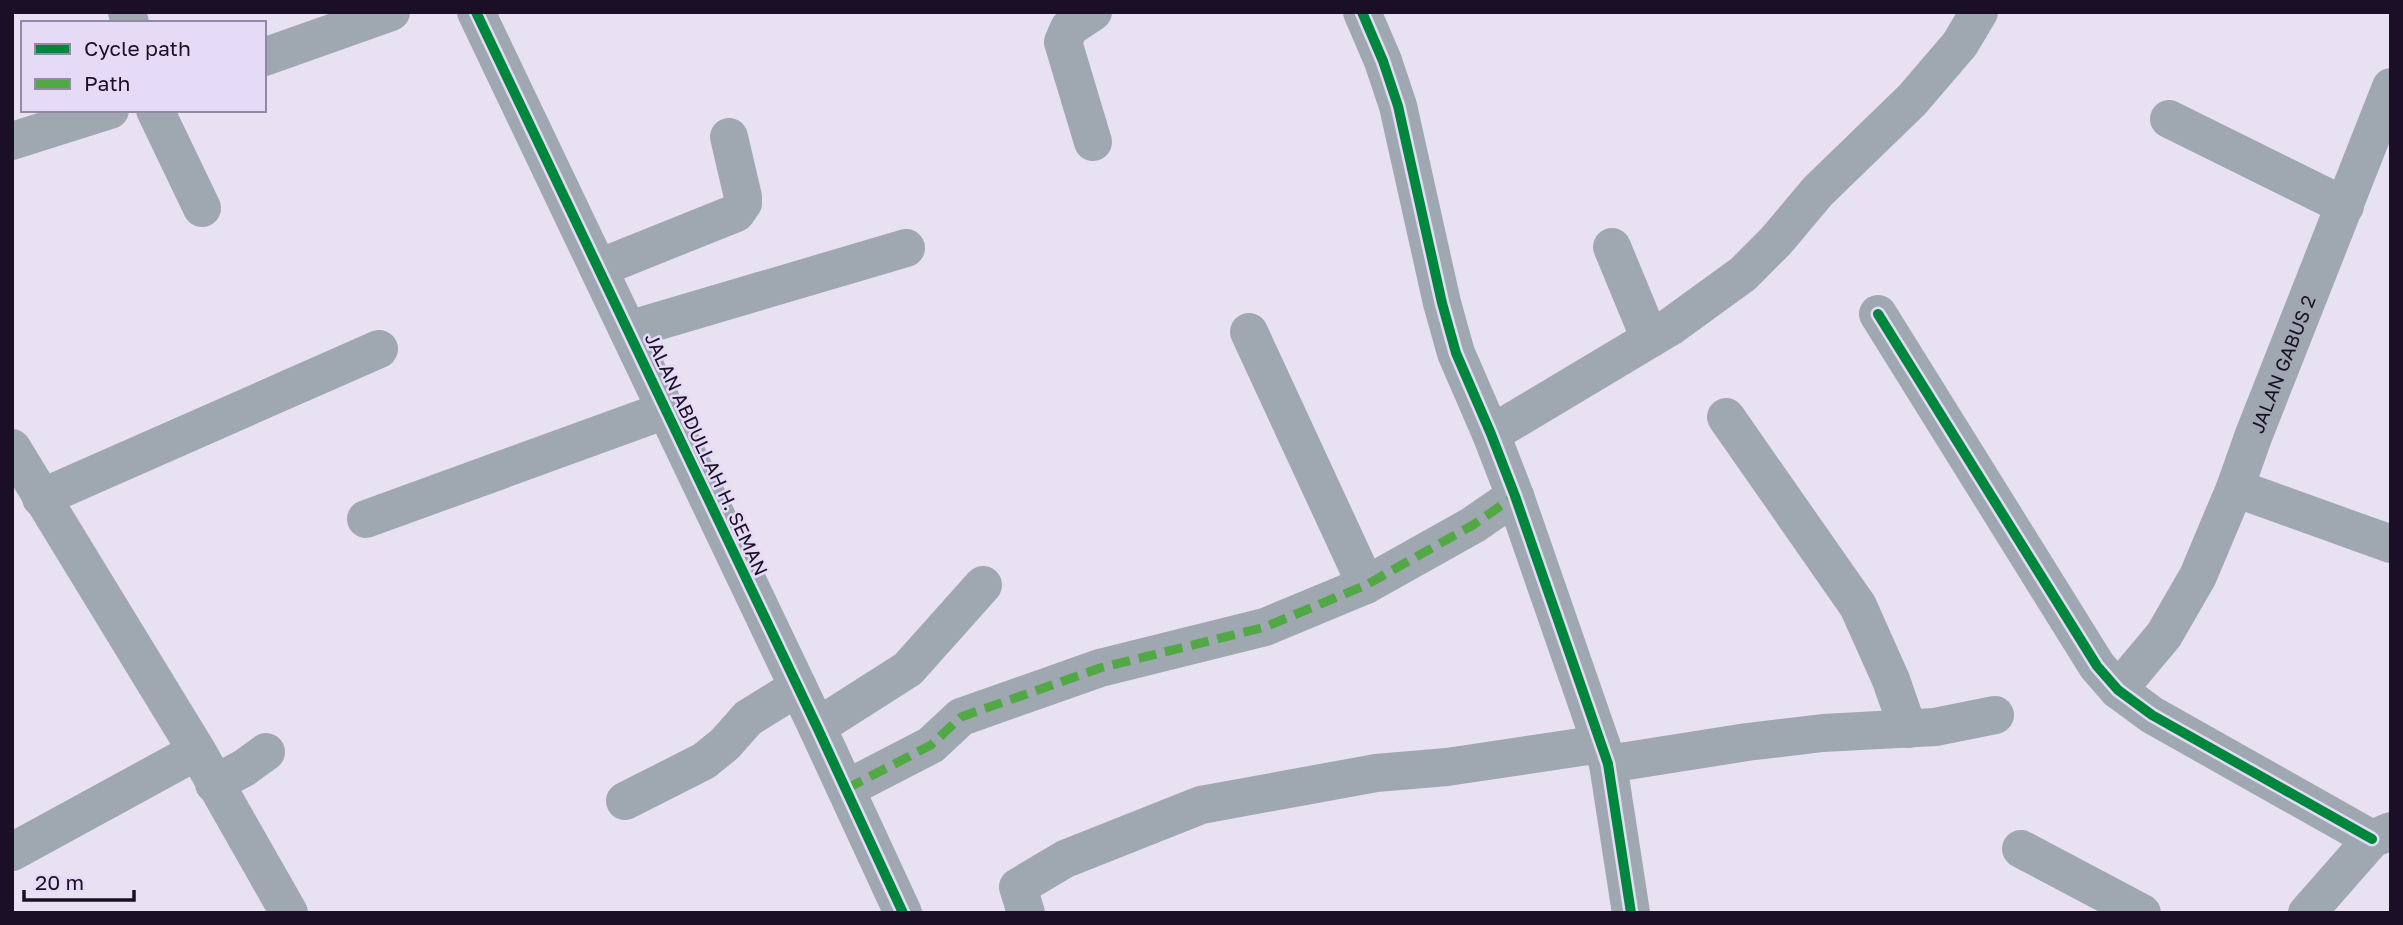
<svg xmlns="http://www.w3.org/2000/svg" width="2403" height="925" font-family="'Golos Text',sans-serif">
<rect width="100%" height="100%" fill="#e7e1f1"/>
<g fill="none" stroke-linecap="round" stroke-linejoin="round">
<g stroke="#9fa7b1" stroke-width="38">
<path d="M127 12 130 23"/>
<path d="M476 12 817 727 903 913"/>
<path d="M1362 12 1383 61 1398 106 1442 303 1456 353 1491 434 1515 496 1608 764 1631 913"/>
<path d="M264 57 391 12"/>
<path d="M155 110 202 208"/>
<path d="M2169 119 2345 206"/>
<path d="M12 141 110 110"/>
<path d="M1093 142 1063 42 1069 28 1093 12"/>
<path d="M1612 247 1650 339"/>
<path d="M599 268 736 213 743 203V197L729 137"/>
<path d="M1878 314 2097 666 2118 690 2152 715 2372 839"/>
<path d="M628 330 906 248"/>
<path d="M1249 332 1366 585"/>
<path d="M1726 417 1858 606 1891 680 1908 729"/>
<path d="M1491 434 1670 327 1743 274 1776 241 1818 191 1912 100 1960 44 1979 12"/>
<path d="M12 448 197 751 289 913"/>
<path d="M2235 488 2391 544"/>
<path d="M41 498 379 349"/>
<path d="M366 519 666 410"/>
<path id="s1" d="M2118 690 2164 635 2198 576 2235 488 2253 437 2391 87"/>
<path d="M817 727 908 669 983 585"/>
<path d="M1608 764 1747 742 1823 733 1935 727 1995 715"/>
<path d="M214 784 244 768 266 752"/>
<path d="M846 789 931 745 961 717 1100 668 1265 627 1366 585 1473 525 1515 496"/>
<path d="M625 801 704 761 725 744 748 718 798 687"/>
<path d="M2021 849 2142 913"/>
<path d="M12 852 197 751"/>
<path d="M1026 913 1018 887 1065 859 1201 805 1376 773 1447 767 1601 744"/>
<path d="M2307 913 2372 839 2391 831"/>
</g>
<path stroke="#52a844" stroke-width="9" stroke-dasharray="18 9" stroke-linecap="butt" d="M846 789 931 745 961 717 1100 668 1265 627 1366 585 1473 525 1515 496"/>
<defs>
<g id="cycleway">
<path d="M476 12 817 727 903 913"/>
<path d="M1362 12 1383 61 1398 106 1442 303 1456 353 1491 434 1515 496 1608 764 1631 913"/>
<path d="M1878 314 2097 666 2118 690 2152 715 2372 839"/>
</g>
</defs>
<use href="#cycleway" stroke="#e6dbf7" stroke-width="15"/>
<use href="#cycleway" stroke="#00873e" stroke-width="10"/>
</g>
<g text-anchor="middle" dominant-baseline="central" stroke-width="5" stroke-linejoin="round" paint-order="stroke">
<g font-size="19" fill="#1a0f27" stroke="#e6dbf7">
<text stroke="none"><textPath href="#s1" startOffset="368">JALAN GABUS 2</textPath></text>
<text transform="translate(707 454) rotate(65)">JALAN ABDULLAH H. SEMAN</text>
</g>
</g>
<rect width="2403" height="925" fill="none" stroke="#1a0f27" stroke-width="28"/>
<rect x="21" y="21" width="245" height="91" fill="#e6dbf7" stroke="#9489a4" stroke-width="2"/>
<rect x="35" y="44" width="35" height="10" fill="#00873e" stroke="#9489a4" stroke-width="2"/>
<text x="84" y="56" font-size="21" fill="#1a0f27">Cycle path</text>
<rect x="35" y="79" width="35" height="10" fill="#52a844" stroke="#9489a4" stroke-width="2"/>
<text x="84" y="91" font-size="21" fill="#1a0f27">Path</text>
<path d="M24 890v10h110v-10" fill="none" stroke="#1a0f27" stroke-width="3.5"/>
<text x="35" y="890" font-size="21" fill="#1a0f27" stroke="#e6dbf7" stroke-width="5" paint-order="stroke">20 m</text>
</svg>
